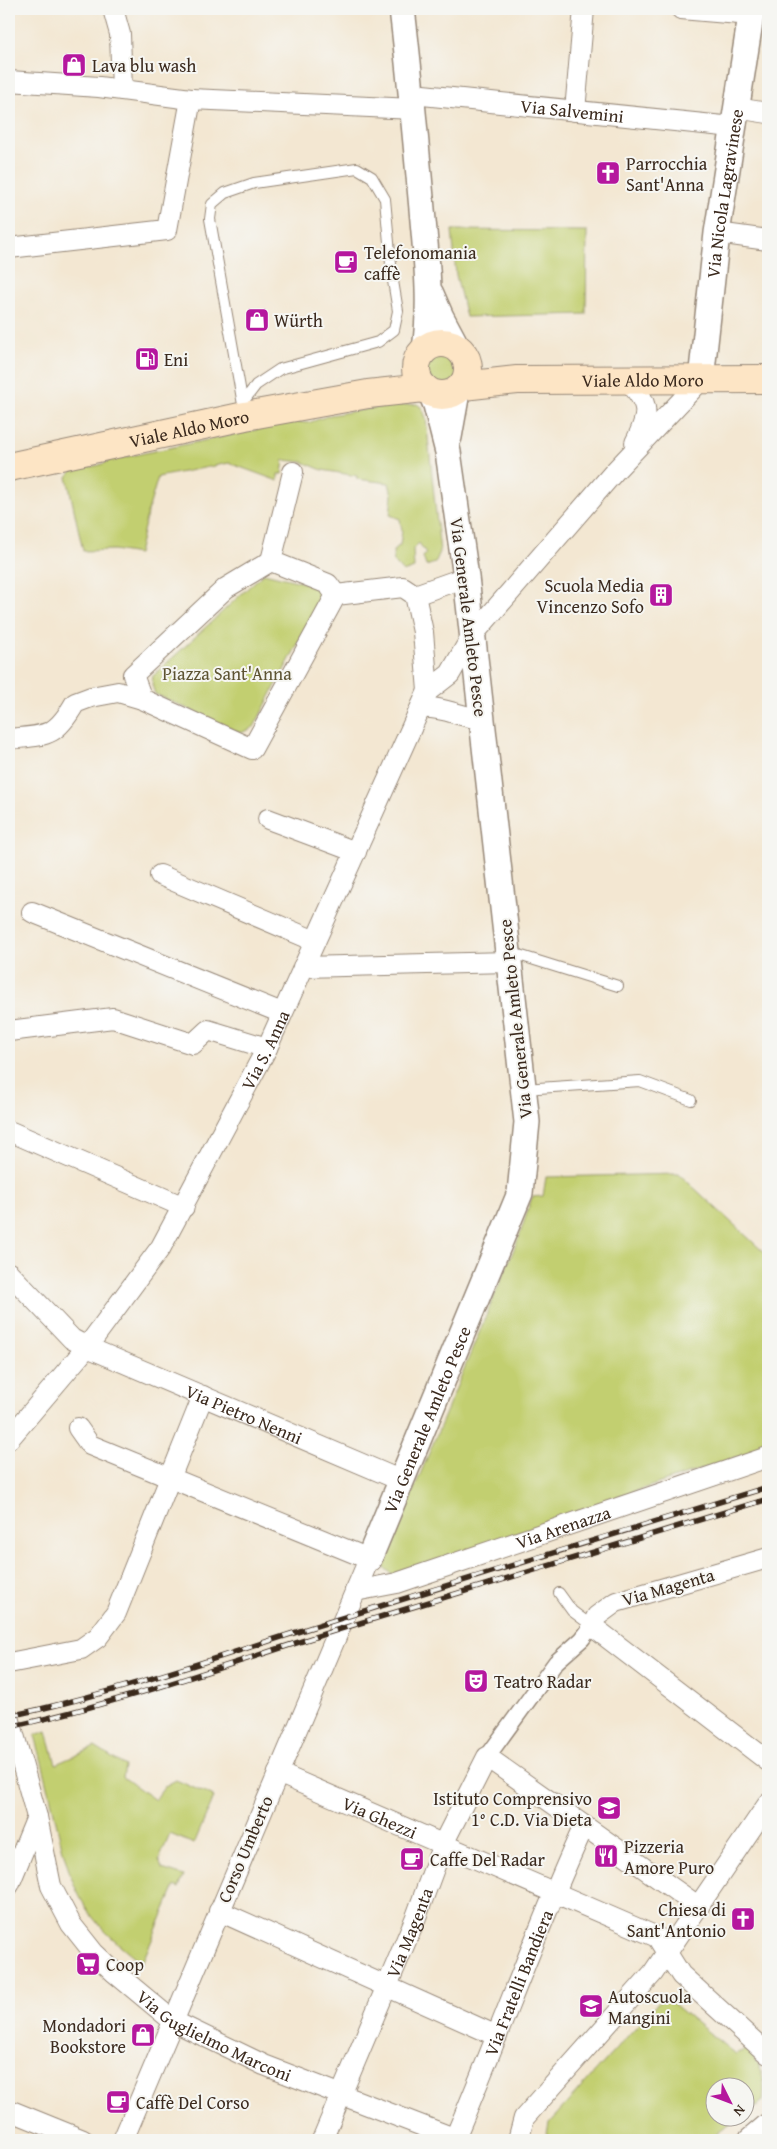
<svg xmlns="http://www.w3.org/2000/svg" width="777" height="2149" font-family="'Gentium Book Plus',serif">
<rect width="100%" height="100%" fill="#f6f6f2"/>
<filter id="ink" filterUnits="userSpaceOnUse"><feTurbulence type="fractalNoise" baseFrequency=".02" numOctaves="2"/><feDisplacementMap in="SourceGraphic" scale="10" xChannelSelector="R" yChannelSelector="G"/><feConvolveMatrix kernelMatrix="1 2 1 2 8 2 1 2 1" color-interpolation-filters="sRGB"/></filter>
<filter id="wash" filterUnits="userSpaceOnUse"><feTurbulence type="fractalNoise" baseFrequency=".0096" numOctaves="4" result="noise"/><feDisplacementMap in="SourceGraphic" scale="20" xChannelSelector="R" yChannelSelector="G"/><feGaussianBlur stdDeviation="1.12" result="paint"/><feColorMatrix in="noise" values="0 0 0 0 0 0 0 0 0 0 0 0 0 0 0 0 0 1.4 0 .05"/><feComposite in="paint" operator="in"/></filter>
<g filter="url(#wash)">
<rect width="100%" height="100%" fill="#f3e7d2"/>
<g fill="#c2cf70" stroke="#7e7c47">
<path d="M452 230 587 231 586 314 466 317 456 275Z"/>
<circle cx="443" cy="369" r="16"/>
<path d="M417 404 422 408 426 418 440 552 435 563 426 566 423 557 426 553 419 543 413 549 414 568 403 572 394 562 393 551 400 545 402 531 400 519 390 515 392 495 389 483 357 479V476L322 470 303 462 284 460 282 474H278V481L229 463 158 477 147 514 138 554 114 550 83 551 67 477C77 463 80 467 95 466 101 465 107 462 111 460L279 425 298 422 308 423 330 415 382 407Z"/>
<path d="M264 573 317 586 322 598 254 727 241 733 155 694 152 685 153 676Z"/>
<path d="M679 1174 768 1256V1447L606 1501 396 1577 382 1566 519 1237 532 1197 543 1196 546 1177Z"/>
<path d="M47 1731 56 1764 95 1747 125 1766 123 1777 155 1800 165 1786 176 1780 214 1797 194 1844 170 1834 159 1860 162 1869 184 1876 179 1888 175 1886 142 1963C125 1949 108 1936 94 1919 71 1890 63 1852 55 1817 49 1789 42 1762 35 1735Z"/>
<path d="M664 1996 735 2054 747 2049C761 2067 766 2078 763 2101L745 2114 744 2086H714V2116L741 2117 707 2140H548L547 2133 549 2123Z"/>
</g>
</g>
<g filter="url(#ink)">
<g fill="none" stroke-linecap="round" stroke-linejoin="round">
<defs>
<g id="service">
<path d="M243 402 256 385 280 369 378 342 394 330 398 311 392 275 385 199 372 177 357 168 254 183 225 193 212 204 210 219 245 416"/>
<path d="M509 952 618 986"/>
<path d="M524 1089 640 1081 691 1100"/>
<path d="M559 1593 572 1611 592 1626"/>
</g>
<path id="pedestrian" d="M487 1757 556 1662 582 1639 592 1626"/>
<g id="minor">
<path d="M113 9 120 34 122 90"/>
<path d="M681 9 751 15"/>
<path d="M9 81 99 87 191 99"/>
<path id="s1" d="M413 94 733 127"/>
<path d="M736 108 768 113"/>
<path d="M575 111 584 9"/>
<path d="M717 233 768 240"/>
<path d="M9 248 167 230 191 99 414 109"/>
<path d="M627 380C650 404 650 413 635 443"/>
<path d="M271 561 328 584 336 595 252 749 142 699 133 675 226 588Z"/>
<path d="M271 561 293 472"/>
<path d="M336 595 403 587 415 595 423 632 428 691"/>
<path d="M415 595 466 577"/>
<path d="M421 708C442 706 460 717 482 719"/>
<path d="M9 739C46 735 55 738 75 703L91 697 118 692 142 699"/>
<path d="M268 819 356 852"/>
<path d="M160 875 315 941"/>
<path d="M32 912 282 1013"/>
<path d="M303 967 509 962"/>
<path d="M9 1031 113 1018 193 1044 208 1030 267 1048"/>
<path d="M9 1131 184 1207"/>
<path id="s2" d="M9 1273 72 1339 87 1347 402 1481"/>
<path d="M78 1428 90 1445 369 1559 123 2140"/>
<path id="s3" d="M9 1439 87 1347 161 1247 267 1048 428 691 450 674 472 636 615 471 701 380"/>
<path d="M768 1558 616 1602 597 1616 592 1626 768 1761"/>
<path id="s4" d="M355 1591 397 1583 768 1457"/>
<path d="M9 1663 81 1649 98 1637 116 1613 203 1396"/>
<path d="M9 1717 37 1817 9 1885"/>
<path id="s5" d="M278 1773 657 1937 681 1975 768 2054"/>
<path id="s6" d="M37 1817 51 1886 71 1924 94 1953 114 1972 173 2021 264 2065 459 2140"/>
<path d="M219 1911 497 2036"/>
<path d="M9 2110 83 2140"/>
<path id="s7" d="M322 2140 416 1917 443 1844 487 1757 699 1907"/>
<path id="s8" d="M454 2140C499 2036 536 1929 584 1826"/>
<path d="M518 2140 524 2118 653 1973 768 1804"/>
<path d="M748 2140 768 2123"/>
</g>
<g id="tertiary">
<path d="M402 9C410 75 416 142 422 209 426 256 432 302 425 349"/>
<path d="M431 294 441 317 457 347"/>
<path id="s9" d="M701 380 717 233 752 9"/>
<path d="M449 437 457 392"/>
<path id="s10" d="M369 1559 520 1193 527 1122 466 577 448 452 436 405 431 393"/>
</g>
<g id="secondary">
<circle cx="442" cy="369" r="26"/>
<path id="s11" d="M463 386 517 380 768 379"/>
<path id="s12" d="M9 467 245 416 368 394 424 388"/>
</g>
</defs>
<use href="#service" stroke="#978878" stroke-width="12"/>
<use href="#pedestrian" stroke="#978878" stroke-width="18"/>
<use href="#minor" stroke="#978878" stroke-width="22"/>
<use href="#tertiary" stroke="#978878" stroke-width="28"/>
<use href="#secondary" stroke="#978878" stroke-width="30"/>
<use href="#service" stroke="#fff" stroke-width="10"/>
<use href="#pedestrian" stroke="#fff" stroke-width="15"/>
<use href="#minor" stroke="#fff" stroke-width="20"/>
<use href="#tertiary" stroke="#fff" stroke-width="25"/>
<use href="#secondary" stroke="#fde5c5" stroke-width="28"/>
<defs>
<g id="rail">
<path d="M9 1716C123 1692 233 1651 345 1617 486 1573 627 1530 768 1487"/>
<path d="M9 1727C121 1703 228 1664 337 1630 481 1586 625 1543 768 1499"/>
</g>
</defs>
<use href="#rail" stroke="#3b2a1e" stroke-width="5.5"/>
<use href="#rail" stroke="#f6f6f2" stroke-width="4" stroke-dasharray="11" stroke-linecap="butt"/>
</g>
</g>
<defs>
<symbol id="shop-square" viewBox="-11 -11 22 22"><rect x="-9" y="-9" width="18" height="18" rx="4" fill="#b5179e" stroke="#f6f6f2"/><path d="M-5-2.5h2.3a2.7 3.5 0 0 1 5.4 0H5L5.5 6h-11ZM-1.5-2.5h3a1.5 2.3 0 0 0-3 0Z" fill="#fff"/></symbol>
<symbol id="church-square" viewBox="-11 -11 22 22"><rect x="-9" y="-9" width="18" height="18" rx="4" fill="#b5179e" stroke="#f6f6f2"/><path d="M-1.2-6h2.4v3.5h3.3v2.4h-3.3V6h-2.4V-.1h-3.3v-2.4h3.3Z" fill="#fff"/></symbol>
<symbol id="cafe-square" viewBox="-11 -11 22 22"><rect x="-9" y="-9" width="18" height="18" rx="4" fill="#b5179e" stroke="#f6f6f2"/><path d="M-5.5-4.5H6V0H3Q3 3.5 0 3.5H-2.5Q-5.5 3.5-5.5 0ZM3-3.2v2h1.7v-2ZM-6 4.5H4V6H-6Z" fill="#fff"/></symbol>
<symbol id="fuel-square" viewBox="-11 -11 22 22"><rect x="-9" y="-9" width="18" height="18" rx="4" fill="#b5179e" stroke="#f6f6f2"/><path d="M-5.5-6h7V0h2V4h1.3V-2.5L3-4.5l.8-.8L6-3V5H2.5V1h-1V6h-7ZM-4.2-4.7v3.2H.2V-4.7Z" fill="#fff"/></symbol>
<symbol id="building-square" viewBox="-11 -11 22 22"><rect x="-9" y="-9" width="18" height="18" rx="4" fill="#b5179e" stroke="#f6f6f2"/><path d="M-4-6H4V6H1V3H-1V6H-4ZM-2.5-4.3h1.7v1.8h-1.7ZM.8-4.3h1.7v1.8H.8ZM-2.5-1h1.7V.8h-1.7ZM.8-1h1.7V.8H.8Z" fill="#fff"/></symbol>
<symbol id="theatre-square" viewBox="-11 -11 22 22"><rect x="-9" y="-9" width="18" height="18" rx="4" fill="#b5179e" stroke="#f6f6f2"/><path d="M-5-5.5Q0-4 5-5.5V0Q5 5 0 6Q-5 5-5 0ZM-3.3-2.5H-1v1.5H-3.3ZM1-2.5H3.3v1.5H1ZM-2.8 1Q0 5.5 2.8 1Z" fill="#fff"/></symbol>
<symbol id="school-square" viewBox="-11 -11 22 22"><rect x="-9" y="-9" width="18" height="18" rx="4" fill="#b5179e" stroke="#f6f6f2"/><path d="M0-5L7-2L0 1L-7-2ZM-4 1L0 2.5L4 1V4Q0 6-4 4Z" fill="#fff"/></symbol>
<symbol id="restaurant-square" viewBox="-11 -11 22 22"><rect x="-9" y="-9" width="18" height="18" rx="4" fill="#b5179e" stroke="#f6f6f2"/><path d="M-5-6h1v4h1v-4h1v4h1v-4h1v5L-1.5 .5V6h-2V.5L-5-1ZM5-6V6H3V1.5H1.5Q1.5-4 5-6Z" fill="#fff"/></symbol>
<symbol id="supermarket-square" viewBox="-11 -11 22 22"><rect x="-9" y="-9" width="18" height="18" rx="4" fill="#b5179e" stroke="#f6f6f2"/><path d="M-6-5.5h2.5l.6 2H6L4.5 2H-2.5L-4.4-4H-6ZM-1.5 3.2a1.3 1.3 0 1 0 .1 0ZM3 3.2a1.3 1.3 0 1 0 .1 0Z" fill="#fff"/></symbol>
</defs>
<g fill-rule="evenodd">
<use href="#shop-square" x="60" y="51" width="28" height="28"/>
<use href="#church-square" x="594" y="159" width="28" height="28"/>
<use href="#cafe-square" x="332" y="248" width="28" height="28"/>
<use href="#shop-square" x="243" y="306" width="28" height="28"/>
<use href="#fuel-square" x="133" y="345" width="28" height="28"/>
<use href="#building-square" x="647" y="581" width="28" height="28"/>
<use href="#theatre-square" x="462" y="1667" width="28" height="28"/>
<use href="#school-square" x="595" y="1794" width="28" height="28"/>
<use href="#restaurant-square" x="592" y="1842" width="28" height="28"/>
<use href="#cafe-square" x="398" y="1845" width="28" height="28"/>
<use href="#church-square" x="729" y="1905" width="28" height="28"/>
<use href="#supermarket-square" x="74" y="1950" width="28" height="28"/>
<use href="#school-square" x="577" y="1992" width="28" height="28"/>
<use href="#shop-square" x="129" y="2021" width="28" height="28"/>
<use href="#cafe-square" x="104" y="2088" width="28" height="28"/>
</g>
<g text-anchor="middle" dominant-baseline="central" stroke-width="4" stroke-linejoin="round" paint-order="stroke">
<g font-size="18" fill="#3b2a1e" stroke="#f6f6f2" text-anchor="start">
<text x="92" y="65">Lava blu wash</text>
<text x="626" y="163">Parrocchia<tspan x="626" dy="21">Sant'Anna</tspan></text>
<text x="364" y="252">Telefonomania<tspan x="364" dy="21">caffè</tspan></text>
<text x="274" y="320">Würth</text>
<text x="164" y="359">Eni</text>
<text x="644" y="585" text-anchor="end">Scuola Media<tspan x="644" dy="21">Vincenzo Sofo</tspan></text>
<text x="494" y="1681">Teatro Radar</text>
<text x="592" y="1798" text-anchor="end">Istituto Comprensivo<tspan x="592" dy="21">1° C.D. Via Dieta</tspan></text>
<text x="624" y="1846">Pizzeria<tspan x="624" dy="21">Amore Puro</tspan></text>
<text x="430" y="1859">Caffe Del Radar</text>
<text x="726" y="1909" text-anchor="end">Chiesa di<tspan x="726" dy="21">Sant'Antonio</tspan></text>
<text x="106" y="1964">Coop</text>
<text x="608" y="1996">Autoscuola<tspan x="608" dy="21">Mangini</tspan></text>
<text x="126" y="2025" text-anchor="end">Mondadori<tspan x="126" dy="21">Bookstore</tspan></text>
<text x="136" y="2102">Caffè Del Corso</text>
</g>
<g font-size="18" fill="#3b2a1e" stroke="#f6f6f2">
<text stroke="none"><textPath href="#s1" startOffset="160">Via Salvemini</textPath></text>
<text stroke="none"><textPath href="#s9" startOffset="188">Via Nicola Lagravinese</textPath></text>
<text stroke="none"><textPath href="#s11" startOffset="180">Viale Aldo Moro</textPath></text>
<text stroke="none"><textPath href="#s12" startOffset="184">Viale Aldo Moro</textPath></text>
<text transform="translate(469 617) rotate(83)">Via Generale Amleto Pesce</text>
<text transform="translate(515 1019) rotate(-96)">Via Generale Amleto Pesce</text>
<text stroke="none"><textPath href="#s3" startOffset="468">Via S. Anna</textPath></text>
<text stroke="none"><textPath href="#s2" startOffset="279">Via Pietro Nenni</textPath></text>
<text stroke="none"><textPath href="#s10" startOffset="151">Via Generale Amleto Pesce</textPath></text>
<text stroke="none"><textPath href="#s4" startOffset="218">Via Arenazza</textPath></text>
<text transform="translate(668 1587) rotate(-16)">Via Magenta</text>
<text stroke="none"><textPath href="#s5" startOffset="111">Via Ghezzi</textPath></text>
<text transform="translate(245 1849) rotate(-67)">Corso Umberto</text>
<text stroke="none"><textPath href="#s7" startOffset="225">Via Magenta</textPath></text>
<text stroke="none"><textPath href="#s8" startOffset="170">Via Fratelli Bandiera</textPath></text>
<text stroke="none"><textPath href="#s6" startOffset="298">Via Guglielmo Marconi</textPath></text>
</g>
<g font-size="18" fill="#5d5332" stroke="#f6f6f2">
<text x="227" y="673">Piazza Sant'Anna</text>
</g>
</g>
<rect width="777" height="2149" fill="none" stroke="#f6f6f2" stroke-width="30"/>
<g transform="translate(730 2102) rotate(132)"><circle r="24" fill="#f6f6f2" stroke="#aba49d"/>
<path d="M0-4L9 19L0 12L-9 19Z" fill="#b5179e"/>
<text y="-8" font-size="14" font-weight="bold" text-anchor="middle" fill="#3b2a1e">N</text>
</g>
</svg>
